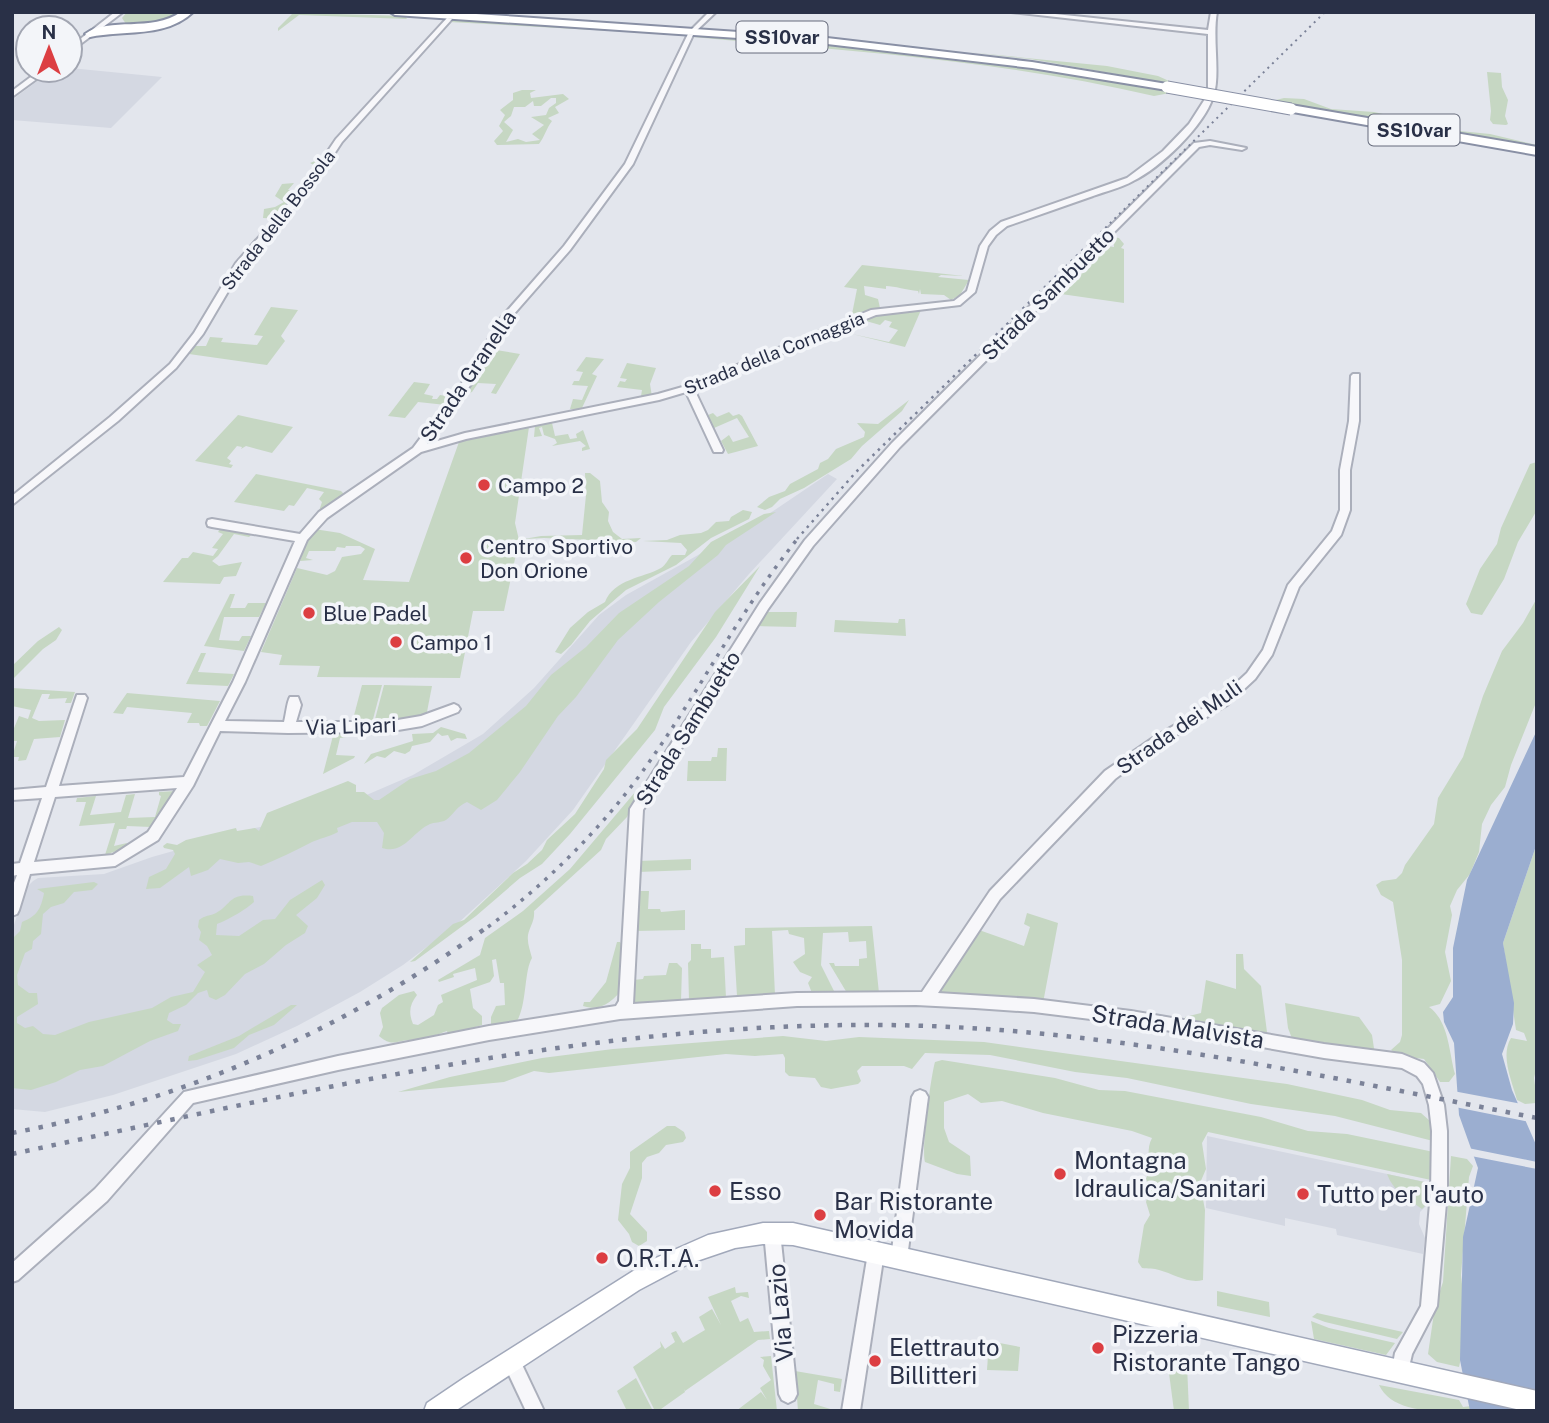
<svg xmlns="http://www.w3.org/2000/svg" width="1549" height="1423" font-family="'Public Sans',sans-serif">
<rect width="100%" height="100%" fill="#e3e6ed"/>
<g fill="#d4d8e2">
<path d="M70 68 162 77 111 128 12 120V100L52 70H70Z"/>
<path d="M828 474 837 479 749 574 691 642 573 810 526 861 456 925 403 965 360 992 297 1026 236 1054 113 1095 45 1112 12 1109V931L26 888 33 881 38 878 104 874 152 857 255 828 320 815 413 775 483 734 534 688 599 615 626 595 754 524Z"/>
<path d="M1207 1136 1430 1183 1427 1205 1420 1212 1419 1224 1425 1238 1423 1254 1337 1235 1336 1229 1285 1218V1226L1206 1208Z"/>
</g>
<g fill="#c6d7c3" fill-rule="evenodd">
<path d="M127 12H180L159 25 126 24 122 18Z"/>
<path d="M270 12 405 16 407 19 299 15 278 31V28L292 14Z"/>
<path d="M452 19 684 34 685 35 449 22Z"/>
<path d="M696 33 801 41 1062 71 1175 92 1154 96C1002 60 848 51 693 37Z"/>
<path d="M967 52 1107 66 1158 76 1178 85 1030 59Z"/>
<path d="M1487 72 1501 73 1502 87 1508 100 1505 116 1508 124 1506 125 1493 124 1490 120 1491 111Z"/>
<path d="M522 90H536L530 93 531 98 563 94 569 99 555 107 559 113 548 118 552 121C546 129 545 136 539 144L497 145 494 141 503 131 499 126 505 115 500 110 513 100V93ZM551 98H556V103L549 108 546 115 531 117 544 125 532 134 540 140 526 142 518 139 506 142 513 130 504 122 511 116 514 107H525L533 101 534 106H541Z"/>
<path d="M1284 98 1304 99 1331 109 1374 112 1460 131 1490 134 1537 145V148L1272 101Z"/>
<path d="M323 158 329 160C328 176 305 184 295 195 288 202 286 210 281 219L263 218 264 209 275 207 284 202 275 196 282 184 294 183 288 190 294 191 312 175 310 172 316 166 310 163Z"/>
<path d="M1113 237 1119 238 1124 244 1121 248 1124 249V303L1054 293 1101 245 1114 247Z"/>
<path d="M862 265 964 276 941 275 938 277 969 280 960 295 951 300 944 295 921 294 920 289 919 294 918 291C906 290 895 286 886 286V289L864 286 865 295 878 299 880 308 852 314 857 289 844 287Z"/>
<path d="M271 307 298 310 281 336 285 341 267 365 189 354 195 346H206L210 337 223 338 221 342 257 345 263 336 254 335Z"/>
<path d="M921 310 905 347 852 334 889 342 898 330 889 327 892 322 885 320 880 325 866 321 862 324 856 322 889 313Z"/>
<path d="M490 349 520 354 496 394 491 393 496 384 478 383 472 392 466 394Z"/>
<path d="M586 357 604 359 592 374 597 376 581 410 570 409 573 399 582 400 588 386 572 385 574 381H579L583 372 576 371Z"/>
<path d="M627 363 656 368 650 384 652 397 624 403 626 399 641 396 642 390 617 387 620 381 625 382 627 379 620 378Z"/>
<path d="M414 382 430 384 424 394 433 396 432 399H437L440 395 452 397 446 405 418 402 405 418 388 416Z"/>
<path d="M909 400 902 411 862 446 851 459 804 488 780 499 772 507 765 510 757 507 769 497 785 491 790 484 818 469 820 463 828 459 836 449 864 437 865 432 857 423 878 424Z"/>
<path d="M729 412 733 416 739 414 742 416 758 446 728 454 721 441 729 435 733 442 749 437 737 418 714 428 708 415 713 413 717 417Z"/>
<path d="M238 415 293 427 272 453 246 446 241 449 242 447 237 446 227 458 231 461 229 464 233 465 231 468 195 461Z"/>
<path d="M552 423 555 436 568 434 570 439 577 438 576 434 583 430 590 449 582 451V448L586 446 580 441 552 446 557 443 555 439 544 435 542 427 539 428 542 436 534 437 535 426Z"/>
<path d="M529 427 515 523 519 540 504 611H473L460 678 317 677 320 666 279 665 282 655 261 652 297 568 327 575 335 571 342 557 361 554 365 549 360 546H346L345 548 337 547 335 551H309L306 558 313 560 300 561 309 535 314 529 340 533 375 549 363 580 409 582 459 442Z"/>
<path d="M1537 462V510L1518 542 1504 579 1482 615 1471 613 1466 604 1480 569 1497 544 1501 528 1530 464Z"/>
<path d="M585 473H590L600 481 602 502 609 512 608 521 613 532 622 539 641 538 636 542 544 538 524 539 541 536 582 535 586 495Z"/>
<path d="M256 474 341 491 344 494 319 511 322 502 319 499 324 492 307 488 294 506 289 505 284 511 234 502Z"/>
<path d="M743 510 752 512 749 519 711 538 676 565 626 590 590 621 571 645 561 654 555 652 570 628 588 612 605 602C614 579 643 578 661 568 666 565 668 559 672 555H685L687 550 681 543 643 541 667 540 680 535 701 533 708 530 716 522 729 521 731 517Z"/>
<path d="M776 512 726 545 718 555 659 602 618 640 576 697 558 716 520 772 497 800 481 810 467 802C457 806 454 814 446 820 441 823 434 822 430 824 412 832 404 855 382 848L384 833 377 822H352L337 828 338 832C329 837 318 839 312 842 295 851 278 859 261 866L249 862 238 863 220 859 208 870 191 876 189 867 160 888 146 889 149 877 166 869 175 854 173 850 164 848 163 846 167 843 177 845 186 840 236 828 237 831 255 828 259 831 267 813 348 781 356 785V792H364L374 800H379L410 779 436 771 469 753 526 706 551 675 586 647 619 613 689 566 711 542 764 514Z"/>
<path d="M221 528 252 534 249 537 234 534 218 556 212 561 219 566 242 562 236 576 224 577 220 584 163 582 182 558H188L193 552 213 556 218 549 212 548 223 534 218 532Z"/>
<path d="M760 566 716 637 664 707 655 730 570 834 542 864 520 878 476 916 415 961 410 962 453 924 464 920 513 873 527 864 542 850 547 840 575 814 604 769 606 760 637 729 715 612Z"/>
<path d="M230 594H235L230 608H245L248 603H266L259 617H224L219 640 239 641 242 636H251L244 651 204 646Z"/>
<path d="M1537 598V700L1511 765 1505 787 1491 805 1482 824 1479 852 1470 874 1457 890 1450 906 1452 915 1445 952 1451 981 1440 1004 1429 1007C1449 1021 1449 1053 1455 1074L1449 1082H1440L1424 1059 1400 1056 1391 1050 1400 1042 1402 1035V960L1393 902 1381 895 1376 885 1382 881 1396 879 1402 873 1405 865 1434 824 1438 798 1463 757 1483 696 1502 651 1523 623Z"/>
<path d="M765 612H797L796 627 756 626Z"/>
<path d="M899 619H905L906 636 834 632 835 620 898 623Z"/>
<path d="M59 627 62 630 56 640 43 649 12 680V666L38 641Z"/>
<path d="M201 653H206L198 672 234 674 228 686 186 684Z"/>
<path d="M362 685H382L372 723H352Z"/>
<path d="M384 685 432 686 426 717 374 723Z"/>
<path d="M12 688 75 692 71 703H65L67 698 48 699 50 694H42L32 718 39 721 65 720 60 737 34 739 26 760 18 761 19 757H12L17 741H12V733L19 716 28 719 31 710 12 706Z"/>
<path d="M127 693 220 701 207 726H200L199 723H187L192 713 127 707 123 714 113 713Z"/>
<path d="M441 727 465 734 467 739 457 738 451 741 448 735 442 736 438 733 430 742 412 746 410 751 405 754 394 751 385 758 377 756 364 764 371 754 413 741 412 734 433 733Z"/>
<path d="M334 732H349L347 737 340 738 336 755 355 756 354 758 323 774Z"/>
<path d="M718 748H727L726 781H687L688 761H711L712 757H717Z"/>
<path d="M175 791 151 827 127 826 126 829H119L114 846 127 843 125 848 105 855 115 823 79 826 86 802H76L77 798 96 796 90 815 121 812 126 795 135 794 128 818 155 817 161 796 159 795V792Z"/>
<path d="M636 791H639L627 817 606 839 601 850 534 911C535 921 530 926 528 935 527 943 530 950 532 958 524 971 527 1004 517 1021L491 1025V1017L496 1006 505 1005 504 983H500L496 959 492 960 494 976 490 982 470 989 473 1008 482 1016V1025L448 1035 447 1031C431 1037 427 1038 409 1040 396 1041 392 1047 379 1036L383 1027 380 1013 382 1008 399 995 414 991 417 995C410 1004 408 1012 413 1024L418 1025 434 1015 438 1005 443 1002 441 995 477 980 475 968 453 974 454 977 439 982 438 980 480 955 485 938 523 911 570 869Z"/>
<path d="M1537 843 1536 1070 1534 1078 1537 1100 1536 1103 1525 1104 1517 1100C1512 1081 1500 1056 1511 1038L1527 1041 1524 1033 1516 1030 1503 943Z"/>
<path d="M691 859V870L638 872V861Z"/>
<path d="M322 880 325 885 317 898 296 915 308 926 305 933 286 945 264 964 245 974 225 995 216 1000 209 997 207 990 198 993 186 1005 169 1013 167 1020 173 1024H181L178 1031 150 1041 103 1066 80 1070 56 1082 31 1090 12 1088V939L20 931 22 922C37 916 41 909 44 893L37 889 94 882 98 884 92 890 74 892 64 903 51 907 43 914 41 934 33 941 32 949 25 953 17 975 18 985 29 993H37L38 1004 17 1017V1023L25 1028 33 1026 43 1034 55 1035 89 1022 152 1008 171 997 193 992 205 972 197 965 212 955 207 946 199 940 201 932 198 927 199 920C205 915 210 916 216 913 231 905 229 893 253 896L254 902C247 909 226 921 217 924L216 935 239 936 263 920 275 919 290 900Z"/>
<path d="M637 891H649L648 909H660L661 912 685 910V930L635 931Z"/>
<path d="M1027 913 1058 923 1043 1003 941 996 937 993 979 930 1024 946 1030 927 1024 924Z"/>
<path d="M872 926 879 993H847L829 963H834L835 966H859V959L867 958 866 941 849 942 848 932 823 933 821 965 835 993H812L808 983 812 977 800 972 793 962 805 954 804 938 789 934 788 930 772 931 775 995 737 996 734 946 745 945V928Z"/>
<path d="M617 942H620L624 948 623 989C611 1002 601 1012 583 1006L584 1002H590L606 982Z"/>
<path d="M691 944H701V949H711V958L724 957 726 998 689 1000 688 963 691 960Z"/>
<path d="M1236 954H1243L1244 969 1261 986 1267 1032 1262 1035 1185 1022V1017L1201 1013 1206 980 1236 989Z"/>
<path d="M669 963H677L682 968 681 1001 634 1006 633 980 643 979 644 976 666 975Z"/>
<path d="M1285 1003 1359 1017 1372 1035 1375 1055 1293 1041 1288 1028Z"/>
<path d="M291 1005H297L274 1025 249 1035 234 1048 197 1060 188 1061 189 1056 239 1036Z"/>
<path d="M783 1036 826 1041 859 1037 984 1042 1287 1084 1362 1100 1390 1110 1421 1113 1430 1121 1433 1141 1335 1116 1251 1104 1127 1078 1075 1072 990 1055 925 1053 912 1069 904 1066H862L857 1071 861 1081 858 1084 831 1089 821 1087 815 1078 789 1076 785 1072V1058L783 1054 755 1056 726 1054 549 1073 534 1071 504 1082 398 1092 450 1077 542 1058 613 1049Z"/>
<path d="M942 1060 1055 1078 1099 1090 1125 1091 1261 1117 1308 1131 1347 1134 1429 1151 1432 1152 1434 1174 1431 1180 1208 1132 1202 1143 1206 1169 1200 1183 1205 1210 1203 1280C1188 1284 1174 1274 1159 1270 1154 1268 1148 1269 1142 1268L1138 1262 1144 1225 1150 1215 1146 1202 1150 1188 1146 1179C1152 1166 1145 1150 1152 1138L1132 1131 1043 1113 1002 1101 981 1103 968 1094 944 1102V1128L949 1142 970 1156 971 1176 957 1174 925 1162C921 1150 931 1075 935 1062Z"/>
<path d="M667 1126H675L684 1132 686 1138 683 1142 666 1145 659 1153 647 1157 642 1163V1178L630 1214 647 1232V1241L639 1246 632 1242 629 1234 618 1220 622 1184 630 1168V1152Z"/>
<path d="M1451 1156 1467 1159 1473 1166 1469 1177 1461 1275 1467 1330 1459 1367 1437 1362 1428 1354 1435 1306 1443 1282Z"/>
<path d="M1387 1174 1429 1183 1427 1204 1422 1209C1408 1199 1393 1191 1387 1174Z"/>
<path d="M735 1287 736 1293 748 1292 749 1298 741 1296 731 1301 740 1322 748 1318 754 1332 769 1331 770 1339 758 1340 685 1391 684 1389 685 1392 661 1409 662 1411H655L633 1367 661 1347 660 1341 665 1349 675 1342 671 1333 676 1331 683 1343 705 1330 699 1317 712 1309 721 1325 708 1297Z"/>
<path d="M1217 1291 1269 1302 1270 1317 1217 1306Z"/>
<path d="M1317 1313 1403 1332 1397 1339 1325 1322 1312 1317Z"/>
<path d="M1311 1321 1329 1328 1395 1343 1386 1355 1314 1339Z"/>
<path d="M989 1341 1020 1347 1018 1371 987 1370Z"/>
<path d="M771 1356 777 1411H736L761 1392 767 1400 760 1388 771 1380 763 1366 764 1360 760 1357Z"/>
<path d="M1167 1358 1187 1365 1189 1411H1174Z"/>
<path d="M795 1371 842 1379 840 1392 834 1391V1384L818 1380 814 1404 837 1411H798Z"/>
<path d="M636 1378 653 1411H627L617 1391Z"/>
<path d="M1379 1385 1459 1400 1463 1407 1480 1405 1484 1411C1454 1411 1394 1418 1379 1385Z"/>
</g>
<path fill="#9baed0" d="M1537 730V843L1503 943 1514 1003 1513 1024 1502 1054 1512 1090 1537 1147V1411H1470L1460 1360 1463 1237 1478 1168 1459 1115 1454 1043 1444 1022 1443 1012 1453 997V948L1467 880Z"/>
<g fill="#e3e6ed">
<path d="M1453 1091 1522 1104 1530 1122 1455 1107Z"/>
<path d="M1468 1148 1537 1162V1169L1471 1156Z"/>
</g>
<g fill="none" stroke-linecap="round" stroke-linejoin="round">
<defs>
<g id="minor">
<path d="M115 12H123L70 52V47Z"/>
<path d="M709 12H716L696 31H692V29Z"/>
<path d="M1011 12H1036L1208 30 1211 12H1217C1212 39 1221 75 1213 97 1204 126 1160 168 1133 181 1121 188 1106 191 1093 196 1064 206 1036 216 1007 226L996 235 988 246 975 292 960 305 876 315 694 389 723 450 722 452H714L713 450 686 392 659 400 466 439 421 452 327 518 307 540 245 682 225 721 284 722C286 715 287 702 290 697H298L301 705 296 722H386L421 716 454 704 458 706 460 709 458 712 422 726 386 732 288 733 220 731 193 786 158 840 115 866 30 874 19 910 17 914 12 916V888L17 875 12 876V864L20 863 42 798 12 800V790L46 787 77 695H85L87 698 59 786 184 777 233 682 295 541 212 527 208 526 207 523 208 520 212 519 300 534 319 512 413 448 468 375 500 319 564 246 625 164 688 34 693 35 633 164 570 250 507 322 477 376 427 444 465 433 658 394 686 386 871 310 954 301 967 291 980 246 990 231 1001 222 1127 178 1163 151 1189 124 1205 99 1208 88V34ZM177 788 148 832 113 855 34 862 55 797Z"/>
<path d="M447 18 452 19 342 142 311 189 243 266 203 334 176 368 118 421 12 505V496L110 417 170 364 194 333 236 263 305 185 336 139Z"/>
<path d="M40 70H49L12 97V91Z"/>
<path d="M1210 141 1246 148 1242 150 1210 145 1199 147 900 447 813 546 768 609 643 810 633 1004 797 993 922 992 990 891 1105 771 1153 738 1219 699 1247 673 1263 650 1288 585 1332 531 1340 510V470L1349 421 1351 376 1353 374H1359V421L1350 470V510L1341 535 1299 587 1272 655 1255 679 1227 705 1161 744 1115 779 1000 899 938 993 1034 999 1131 1011 1324 1044 1402 1054 1424 1063 1433 1073 1444 1105 1447 1131V1192L1437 1306 1412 1354 1407 1376 1401 1379 1395 1376 1392 1370 1395 1353 1421 1306 1431 1192 1432 1131 1429 1105 1423 1084 1417 1076 1402 1068 1324 1058 1131 1024 1034 1012 975 1008 916 1005 797 1006 620 1019 489 1040 338 1070 193 1103 107 1201 18 1280 12 1282V1263L95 1189 184 1092 338 1056 489 1026 616 1006 619 1001 630 809 760 603 805 540 892 443 1194 143Z"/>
<path d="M920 1090 925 1092 928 1097 907 1258 905 1264 899 1266 893 1264 891 1258 912 1097 915 1092Z"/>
<path d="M772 1224 778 1226 780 1232 797 1394 794 1400 788 1403 782 1400 779 1394 764 1232 766 1226Z"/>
<path d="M876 1245 882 1247 884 1253 860 1411H842L868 1253 870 1247Z"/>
<path d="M511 1351 517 1354 544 1411H526L502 1360 505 1354Z"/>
</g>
<path id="major" d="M763 1223H793L1537 1391V1411H1525L793 1245 763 1244 735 1248 688 1264 639 1290 455 1411H424L427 1403 464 1378 649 1261 708 1235Z"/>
<g id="highway">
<path d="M181 12H193C166 38 124 30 90 37L85 34C110 16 151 33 181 12Z"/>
<path d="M390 12H446L827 38 1032 62 1167 84 1173 87 1167 90 1032 68 827 44 395 15Z"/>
<path d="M1291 105 1537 147V155L1287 111V107Z"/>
</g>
</defs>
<use href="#minor" stroke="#abafbb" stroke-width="4"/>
<use href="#major" stroke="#a1a8ba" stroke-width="3"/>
<use href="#highway" stroke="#8990a5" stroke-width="4"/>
<use href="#minor" fill="#f7f7fa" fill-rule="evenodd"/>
<use href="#major" fill="#fff" fill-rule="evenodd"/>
<use href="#highway" fill="#fff" fill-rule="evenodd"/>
<path stroke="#7b8298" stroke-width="2" stroke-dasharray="2 4.5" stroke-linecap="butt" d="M1096 237 1325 12"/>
<path stroke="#7b8298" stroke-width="2.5" stroke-dasharray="2.5 5" stroke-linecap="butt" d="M797 539 856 472 1098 235"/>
<path stroke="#7b8298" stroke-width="3.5" stroke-dasharray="3.5 7" stroke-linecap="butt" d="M488 927C551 880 610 820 654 755 704 683 743 606 799 537"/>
<g stroke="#7b8298" stroke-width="4.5" stroke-dasharray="4.5 9" stroke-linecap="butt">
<path d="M12 1133C187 1100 346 1029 490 925"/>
<path d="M12 1154C299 1093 589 1022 885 1025 1105 1027 1322 1076 1537 1118"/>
</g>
<defs>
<path id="highway-bridge" d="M1167 87 1291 109"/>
</defs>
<use href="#highway-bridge" stroke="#8990a5" stroke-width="13" stroke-linecap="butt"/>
<use href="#highway-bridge" stroke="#fff" stroke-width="11"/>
</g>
<g fill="#dc3e42" stroke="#f3f5f9" stroke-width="2.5">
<circle cx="484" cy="485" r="7"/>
<circle cx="466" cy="558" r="7"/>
<circle cx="309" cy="613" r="7"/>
<circle cx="396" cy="642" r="7"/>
<circle cx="1060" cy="1174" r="7"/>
<circle cx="715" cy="1191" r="7"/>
<circle cx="1303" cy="1194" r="7"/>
<circle cx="820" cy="1215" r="7"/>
<circle cx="602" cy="1258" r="7"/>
<circle cx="1098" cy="1348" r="7"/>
<circle cx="875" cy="1361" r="7"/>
</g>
<g text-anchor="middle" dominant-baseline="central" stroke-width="7" stroke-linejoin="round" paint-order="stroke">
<g font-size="18" fill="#293047" stroke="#f3f5f9">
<text transform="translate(278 220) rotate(-52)">Strada della Bossola</text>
<text transform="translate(774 353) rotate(-22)">Strada della Cornaggia</text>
</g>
<g fill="#f3f5f9" stroke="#666b7c" stroke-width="2">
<rect x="736.5" y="21.5" width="91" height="31" rx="5"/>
<rect x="1368.5" y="114.5" width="91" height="31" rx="5"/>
</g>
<g font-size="19" font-weight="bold" fill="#293047">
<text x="782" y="37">SS10var</text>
<text x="1414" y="130">SS10var</text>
</g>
<g font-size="21" fill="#293047" stroke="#f3f5f9">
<text transform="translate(1048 294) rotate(-45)">Strada Sambuetto</text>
<text transform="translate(468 376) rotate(-56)">Strada Granella</text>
<text transform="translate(351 726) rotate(-2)">Via Lipari</text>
<text transform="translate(1179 727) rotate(-35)">Strada dei Muli</text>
<text transform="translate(688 728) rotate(-58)">Strada Sambuetto</text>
</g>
<g font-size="21" fill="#293047" stroke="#f3f5f9" text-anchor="start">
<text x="498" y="485">Campo 2</text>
<text x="480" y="546">Centro Sportivo<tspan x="480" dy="24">Don Orione</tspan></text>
<text x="323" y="613">Blue Padel</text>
<text x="410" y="642">Campo 1</text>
</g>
<g font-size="24" fill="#293047" stroke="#f3f5f9">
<text transform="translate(1178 1026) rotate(9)">Strada Malvista</text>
<text transform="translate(780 1313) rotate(-95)">Via Lazio</text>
</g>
<g font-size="24" fill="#293047" stroke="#f3f5f9" text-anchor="start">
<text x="1074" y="1160">Montagna<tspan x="1074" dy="28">Idraulica/Sanitari</tspan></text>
<text x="729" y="1191">Esso</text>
<text x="1317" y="1194">Tutto per l'auto</text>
<text x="834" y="1201">Bar Ristorante<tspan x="834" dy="28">Movida</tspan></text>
<text x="616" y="1258">O.R.T.A.</text>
<text x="1112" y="1334">Pizzeria<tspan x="1112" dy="28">Ristorante Tango</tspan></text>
<text x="889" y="1347">Elettrauto<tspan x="889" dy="28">Billitteri</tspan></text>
</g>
</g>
<rect width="1549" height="1423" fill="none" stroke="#293047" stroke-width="28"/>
<g transform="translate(49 49)"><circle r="33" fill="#f3f5f9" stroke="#a2a6b2" stroke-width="2"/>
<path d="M0-5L12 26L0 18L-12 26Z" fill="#dc3e42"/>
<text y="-10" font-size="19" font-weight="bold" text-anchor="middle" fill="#293047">N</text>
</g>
</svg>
